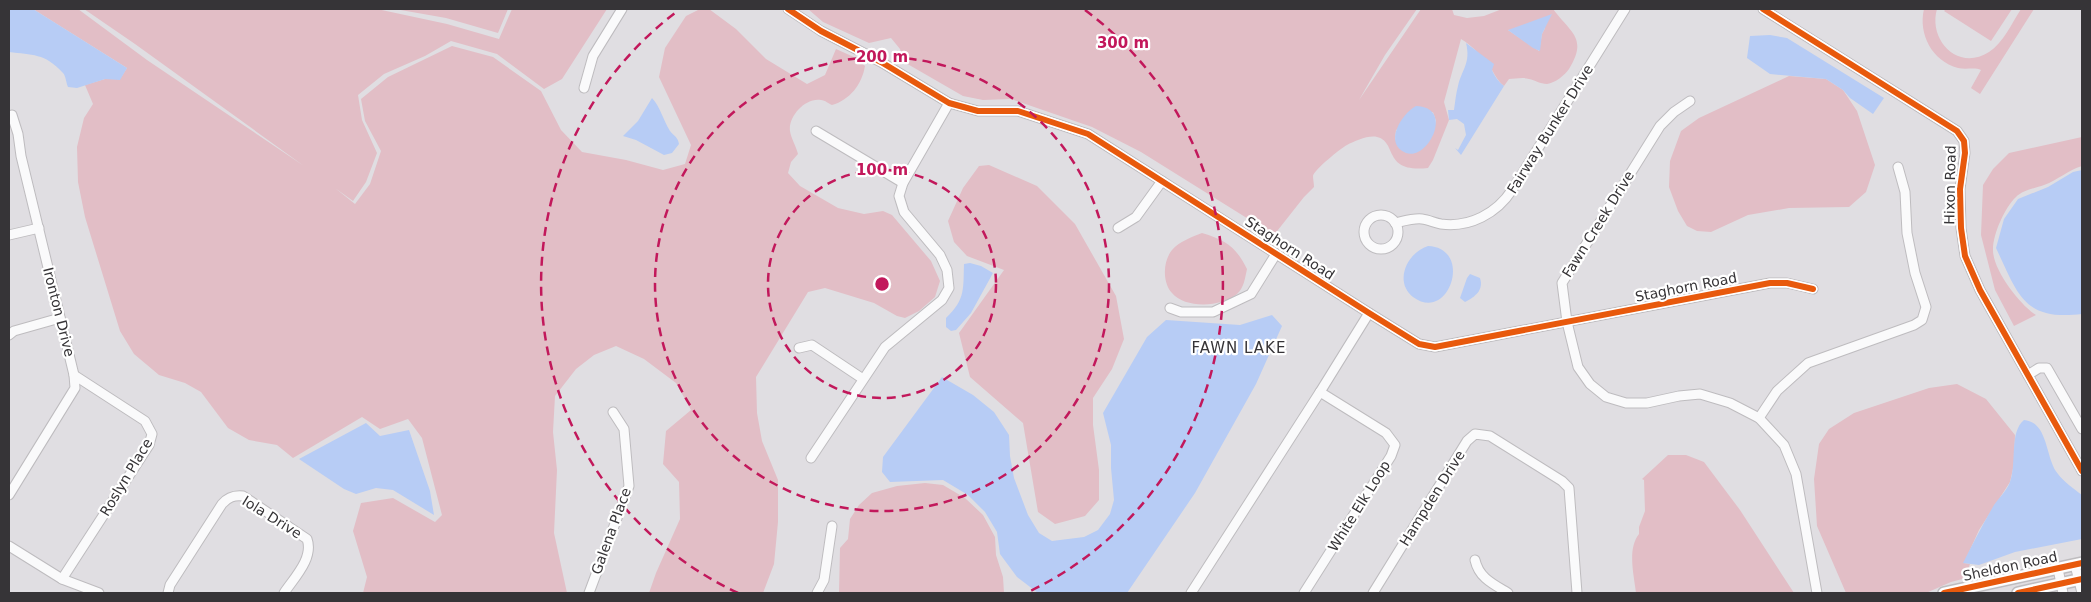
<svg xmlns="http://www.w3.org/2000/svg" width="2091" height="602" font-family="'DejaVu Sans',sans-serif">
<rect width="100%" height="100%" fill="#e0dee2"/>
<g fill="#e2bec6" fill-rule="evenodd">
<path d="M33 9H78L147 60 304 166 135 44 84 9H377L447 24 499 39 512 9H607L562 79 544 89 497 54 451 41 425 56 384 74 358 95 362 120 377 153 366 182 353 201 335 188 355 204 370 184 381 151 365 121 361 99 388 77 452 46 493 57 541 91 561 130 582 152 626 160 663 170 685 164 691 145 659 77 665 48 686 16 700 9H709L736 29 766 59 807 84 825 75 836 49 856 58 865 66C862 84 850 100 832 105 829 104 825 100 821 100 806 97 788 116 790 131 791 138 796 146 798 154L791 162 788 173 800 186 838 208 864 214 883 211 892 215 931 261 940 281 935 297 919 311 905 318 897 316 874 303 825 288 808 292 756 377 757 413 762 441 778 480V522L774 564 763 593H649L656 573 680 519 679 482 663 464 666 431 691 410 676 383 644 359 616 346 594 355 576 369 555 396 553 432 557 470 554 533 567 593H363L367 577 353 531 361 503 393 498 435 522 442 515 422 438 408 419 380 429 362 417 293 458 277 445 249 440 228 428 201 392 185 383 159 375 134 354 120 331 85 217 78 182 77 147 84 118 93 104 85 85 105 79H120L127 68Z"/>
<path d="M395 9H508L498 33 446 18Z"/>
<path d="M808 9H1417L1385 55 1359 100 1421 9H1452L1454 15 1467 18 1484 16 1502 9H1553C1571 33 1588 38 1569 69 1565 75 1555 83 1547 84 1540 84 1535 80 1529 79 1523 77 1515 79 1509 79L1504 86C1498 81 1496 77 1492 70 1486 59 1471 45 1461 39L1444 102 1449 120 1433 160 1428 168C1382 173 1398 142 1377 137 1368 135 1355 141 1347 145 1341 148 1314 170 1313 176 1313 179 1314 184 1314 187L1304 197 1274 235 1141 152 1092 127 1011 99 983 100 963 96 904 62 900 49 891 38 869 43 823 22ZM1545 28 1542 34 1539 51 1508 30ZM1433 112 1436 121 1430 139 1399 146 1395 139 1396 130Z"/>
<path d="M1924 9H1937C1928 40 1958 72 1989 52 2003 43 2012 23 2021 9H2034L1980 94 1971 88 1981 70C1975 67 1966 70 1958 68 1932 61 1918 34 1924 9Z"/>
<path d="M1946 9H2012L1991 41 1944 11Z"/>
<path d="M1789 76 1826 79 1843 90 1857 111 1875 165 1866 192 1849 207 1789 208 1748 215 1711 232 1697 231 1687 226 1678 211 1669 187 1670 161 1681 131 1699 118Z"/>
<path d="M2082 137V166C2068 170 2058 180 2044 185 2036 188 2023 190 2016 197 2005 207 1993 234 1993 249 1992 269 2020 305 2036 315L2014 326 1995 290 1981 235 1983 185 1993 169 2009 153Z"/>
<path d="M989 165 1037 186 1075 224 1116 296 1124 339 1112 369 1093 398V425L1099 470V500L1085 516 1055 524 1038 512 1023 423 970 377 959 333 1004 270 967 256 954 242 948 221 963 188 979 166Z"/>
<path d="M1202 233C1226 240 1236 247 1247 269 1245 278 1244 288 1237 294 1222 307 1185 309 1172 293 1162 282 1163 261 1172 250 1180 241 1192 237 1202 233Z"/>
<path d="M1957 384 1986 399 2015 435 2014 464 2010 482 1979 530 1964 563 1970 564 1966 574V578L1951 582 1926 593H1846L1817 526 1814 479 1819 444 1829 429 1854 413 1929 388Z"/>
<path d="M1668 455H1686L1704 462 1740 510 1794 593H1636C1634 575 1627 549 1639 534V527L1645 511 1644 480 1642 479Z"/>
<path d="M925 483 943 485 965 498 983 515 995 537 996 555 1003 577 1004 593H839L840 548 848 539 850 519 859 505 872 493 897 486Z"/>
</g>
<g fill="#b7ccf5">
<path d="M9 9H33L127 68 120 80 105 79 77 88 68 87C66 83 66 76 63 73 45 53 32 55 9 52Z"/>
<path d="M1552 14 1542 34 1540 51 1533 48 1508 30Z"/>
<path d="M1770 35 1787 38 1884 98 1873 114 1850 98 1843 90 1826 79 1770 74 1747 58 1750 36Z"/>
<path d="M1466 43 1494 64 1492 70C1495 77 1498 81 1504 86L1461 155 1455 148 1458 150 1466 135 1464 124 1457 119 1449 120 1448 110H1454C1455 103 1456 93 1458 86 1462 69 1471 63 1466 43Z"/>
<path d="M652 98C661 108 663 120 670 131 674 136 678 137 679 144L672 153 664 155 636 140 623 136 638 121Z"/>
<path d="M1416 106C1455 107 1428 161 1406 153 1383 144 1401 114 1416 106Z"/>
<path d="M2082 170V314C2023 321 2018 294 1996 248L2004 219 2018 199 2048 187 2073 172Z"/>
<path d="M1428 246C1474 248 1449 324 1413 297 1393 281 1408 252 1428 246Z"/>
<path d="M970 263 981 266 993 273 971 313 956 330 951 331 946 327V318C966 299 963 288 964 264Z"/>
<path d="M1470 274 1480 278C1484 290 1475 297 1465 302L1460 298 1467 278Z"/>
<path d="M1272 315 1282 326 1256 384 1195 493 1127 593H1038L1017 577 1000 554 997 532 985 512 968 495 943 480 890 482 882 472 883 457 942 377 973 395 994 412 1009 435 1010 456 1014 478 1028 515 1039 533 1052 541 1084 537 1098 530 1110 514 1114 500 1111 468V445L1103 413 1147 337 1166 320 1240 325Z"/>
<path d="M2024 420C2049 422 2045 459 2058 474 2064 482 2074 489 2082 495V539L2015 552 1979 565 1963 563C1973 543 1983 524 1994 505 1999 498 2007 490 2010 482 2017 464 2009 432 2024 420Z"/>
<path d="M366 423 380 436 409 430 430 491 434 515 393 490 376 488 356 494 344 489 299 459Z"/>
</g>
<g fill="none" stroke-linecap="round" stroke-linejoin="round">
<defs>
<g id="minor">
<path d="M788 9 821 31 881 62 949 103 978 111H1018L1088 134 1369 313 1419 344 1435 347 1770 283H1787L1813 289"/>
<path d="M1763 9 1957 131 1964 141 1965 153 1960 189 1961 228 1965 256 1980 290 2082 471"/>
<path d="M584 88 593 56 622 9"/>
<path d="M1690 101 1674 112 1660 126 1562 283 1567 322 1578 367 1590 384 1606 397 1626 403H1647L1679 396 1700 394 1730 403 1759 418 1784 445 1796 474 1817 593"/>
<path d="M816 131 903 183"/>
<circle cx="1381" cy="232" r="17"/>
<path d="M1395 223C1404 221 1414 218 1422 219 1429 220 1435 223 1441 224 1470 228 1497 213 1512 190L1625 9"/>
<path d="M1118 228 1136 217 1162 181"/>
<path d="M9 235 39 228"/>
<path d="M1170 308 1181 312H1213L1251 294 1276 254"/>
<path d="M9 335 14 331 60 318"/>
<path d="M799 348 812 345 863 379"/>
<path d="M2028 375 2039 368H2047L2082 429"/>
<path d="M1320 392 1369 313"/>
<path d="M1759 418 1777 391 1808 363 1914 325 1922 320 1926 307 1915 273 1907 233 1905 192 1898 167"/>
<path d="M811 458 885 347 942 300 949 288 947 270 940 255 904 212 899 196 903 183 949 103"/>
<path d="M9 495 75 388 74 375 21 156 18 134 12 115"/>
<path d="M9 546 62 579 99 593"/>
<path d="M1475 560C1479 578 1493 584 1508 593"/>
<path d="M2075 565 2082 593"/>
<path d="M2058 569 2063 593"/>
<path d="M62 579 149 445 152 434 145 421 74 375"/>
<path d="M168 593 170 585 222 504C228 497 234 495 243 496L307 539C314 558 294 578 284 593"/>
<path d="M589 593 629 486 624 429 613 412"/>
<path d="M817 593 824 580 832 526"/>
<path d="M1191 593 1320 392 1386 433 1395 445 1391 456 1304 593"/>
<path d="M1373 593 1467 441 1475 434 1490 436 1562 481 1569 488 1577 593"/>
</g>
<g id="major">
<path d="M1944 593 2082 563"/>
<path d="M2018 593 2082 579"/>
</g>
</defs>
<use href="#minor" stroke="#bebcbf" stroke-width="11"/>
<use href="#major" stroke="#bebcbf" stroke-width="14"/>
<use href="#minor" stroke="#fafafb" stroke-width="9"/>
<use href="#major" stroke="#fafafb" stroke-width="11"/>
<defs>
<g id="cycleway">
<path d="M788 9 821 31 881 62 949 103 978 111H1018L1088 134 1369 313 1419 344 1435 347 1770 283H1787L1813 289"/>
<path d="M1763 9 1957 131 1964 141 1965 153 1960 189 1961 228 1965 256 1980 290 2082 471"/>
<path d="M1944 593 2082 563"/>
<path d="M2018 593 2082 579"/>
</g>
</defs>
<use href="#cycleway" stroke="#fff" stroke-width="9"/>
<use href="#cycleway" stroke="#e8590c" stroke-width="6"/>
</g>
<g fill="none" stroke="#c2185b" stroke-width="2.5" stroke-dasharray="9 6">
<circle cx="882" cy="284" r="114"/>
<circle cx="882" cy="284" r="227"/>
<path d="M738 593A341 341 0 0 1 679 10M1085 10A341 341 0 0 1 1026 593"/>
</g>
<g text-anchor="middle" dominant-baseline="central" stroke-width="4.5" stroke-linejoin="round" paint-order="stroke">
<g font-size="14" fill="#363437" stroke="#fff">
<text transform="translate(1550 129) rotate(-58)">Fairway Bunker Drive</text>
<text transform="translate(1950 185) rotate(-89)">Hixon Road</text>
<text transform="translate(1598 224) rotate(-58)">Fawn Creek Drive</text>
<text transform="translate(1290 248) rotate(33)">Staghorn Road</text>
<text transform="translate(1686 287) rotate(-11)">Staghorn Road</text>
<text transform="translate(59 312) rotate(76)">Ironton Drive</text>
<text transform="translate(126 477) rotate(-59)">Roslyn Place</text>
<text transform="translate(1432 498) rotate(-58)">Hampden Drive</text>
<text transform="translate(1359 506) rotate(-58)">White Elk Loop</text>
<text transform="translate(272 517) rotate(32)">Iola Drive</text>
<text transform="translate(611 531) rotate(-70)">Galena Place</text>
<text transform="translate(2010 566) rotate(-12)">Sheldon Road</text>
</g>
<g font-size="15" letter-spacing="1" fill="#363437" stroke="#fff">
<text x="1239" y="348">FAWN LAKE</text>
</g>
</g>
<circle cx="882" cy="284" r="8" fill="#c2185b" stroke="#fff" stroke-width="2.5"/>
<g font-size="15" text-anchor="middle" font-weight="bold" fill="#c2185b" stroke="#fff" stroke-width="4.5" stroke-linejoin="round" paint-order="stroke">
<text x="1123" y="48">300 m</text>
<text x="882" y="62">200 m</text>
<text x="882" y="175">100 m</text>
</g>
<rect width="2091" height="602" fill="none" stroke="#363437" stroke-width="20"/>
</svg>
